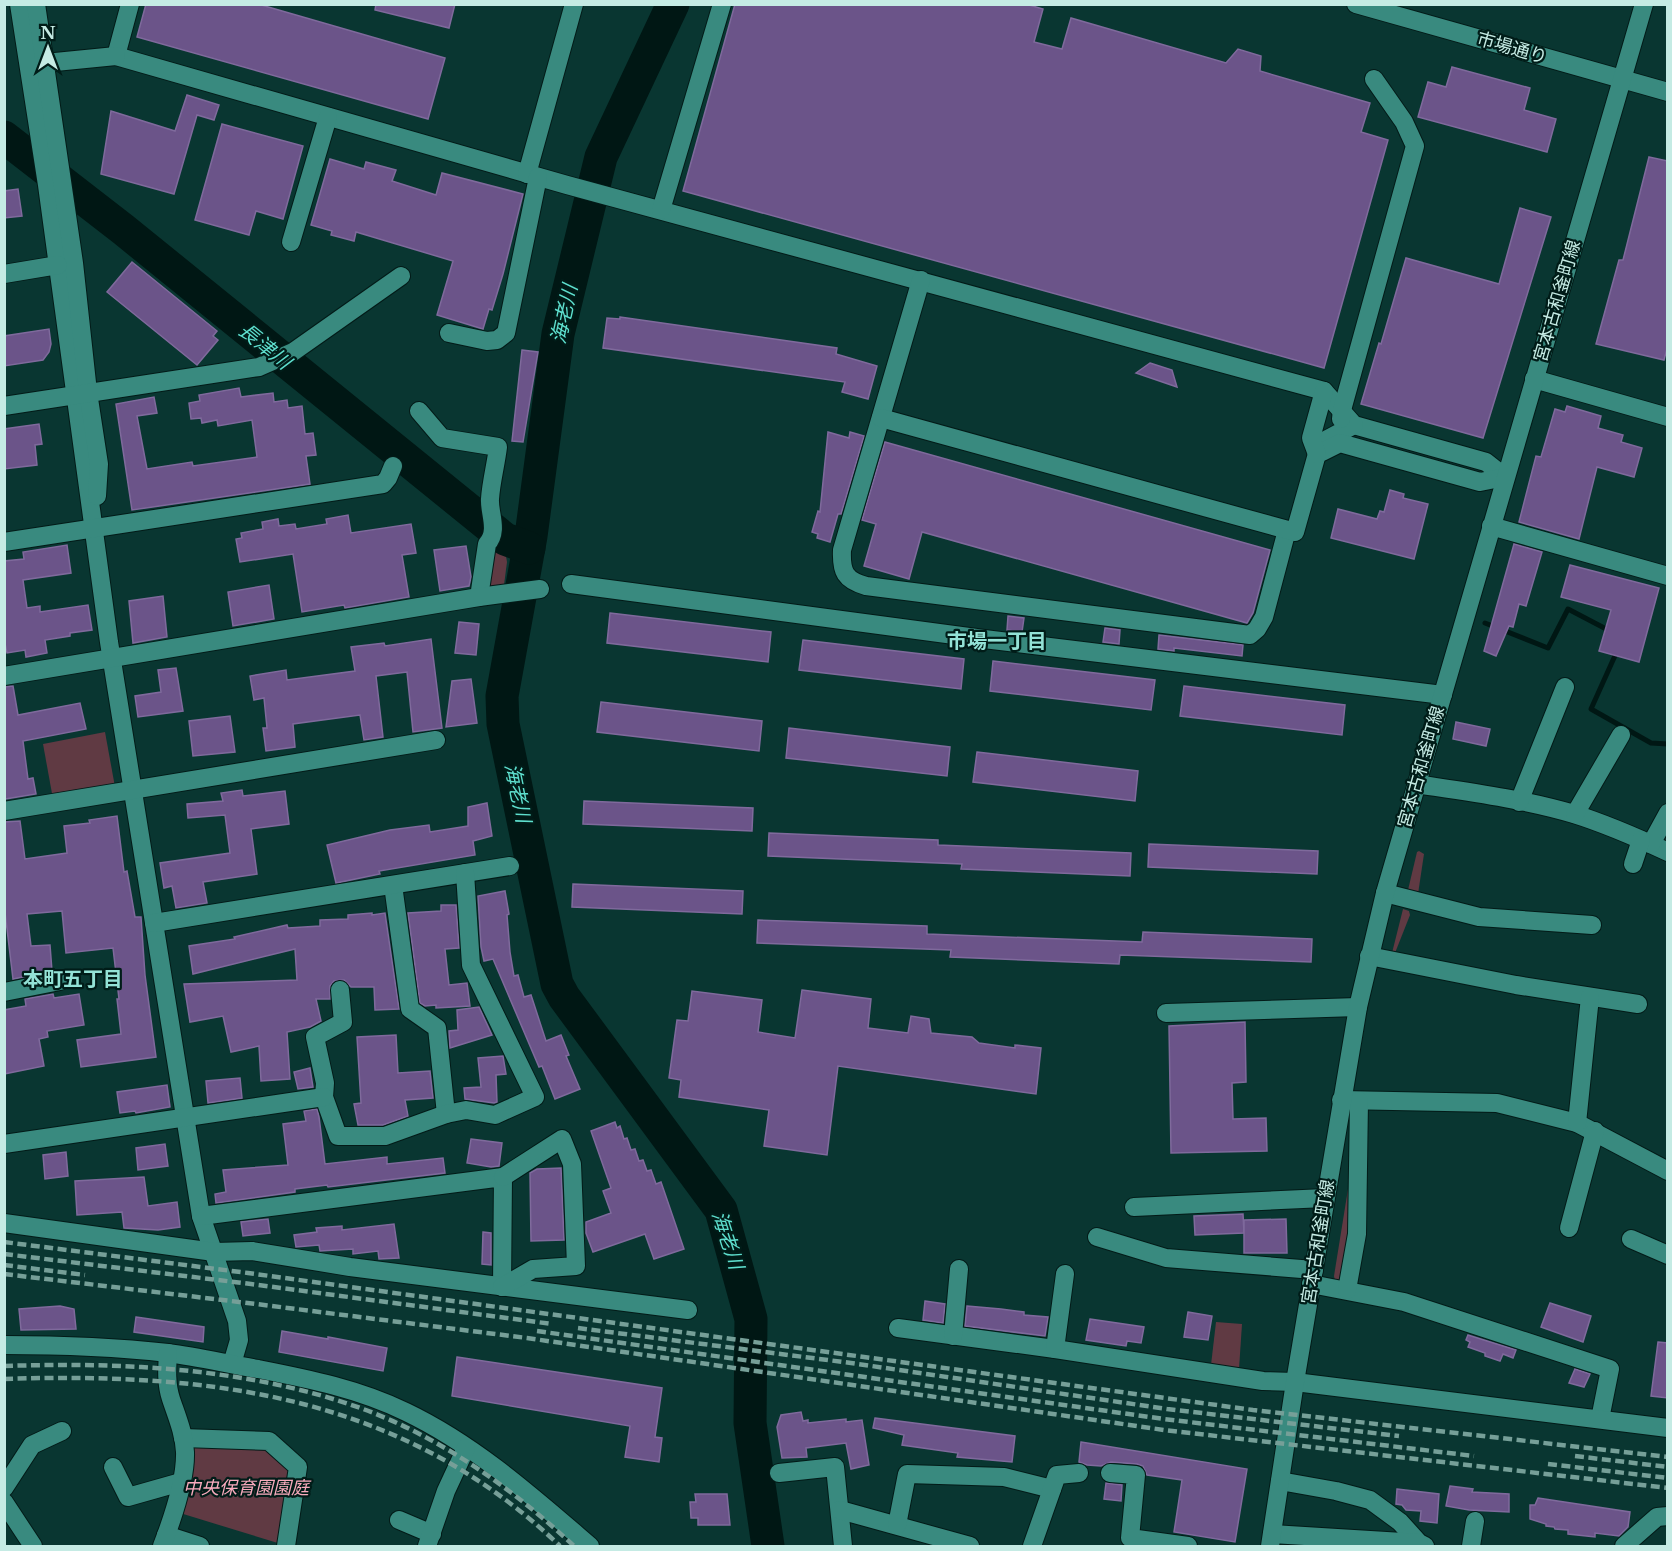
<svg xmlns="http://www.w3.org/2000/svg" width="1672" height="1551" font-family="'Libre Baskerville','Noto Sans JP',serif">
<rect width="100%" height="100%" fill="#093631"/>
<g fill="#603a43">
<path d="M499 546 505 550 507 562 504 585 496 587 486 585 490 554Z"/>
<path d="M105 732 115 787 53 799 43 744Z"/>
<path d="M1419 851 1424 854 1418 894 1408 890 1417 852Z"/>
<path d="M1403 909 1409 911 1410 915 1395 953H1392Z"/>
<path d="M1353 1158 1351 1232 1342 1283 1335 1281 1334 1276Z"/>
<path d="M1216 1322 1242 1324 1239 1369 1211 1365Z"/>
<path d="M191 1443 269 1447 293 1467 281 1544 180 1513Z"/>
</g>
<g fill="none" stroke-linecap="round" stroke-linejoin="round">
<g stroke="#001714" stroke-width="5">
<path d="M1485 623 1548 648 1568 609 1610 631"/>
<path d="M1618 649 1591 709 1651 743 1668 744"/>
</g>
<g stroke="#001714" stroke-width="33">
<path d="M673 4 601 157 558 334 531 536 502 696 503 724 557 984 564 997 721 1210 751 1319 750 1423 768 1546"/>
<path d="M4 137 124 230 505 539 529 548"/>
</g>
</g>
<g fill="#6b5489" stroke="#7f6a9c" stroke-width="1.5">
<path d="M146 4H258L445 58 428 119 137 37Z"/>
<path d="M376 4H455L449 28 375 10Z"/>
<path d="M735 4H1026L1043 9 1034 42 1062 49 1071 18 1226 63 1238 49 1261 56 1260 71 1370 103 1361 132 1388 140 1324 368 683 191Z"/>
<path d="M1452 67 1530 88 1524 110 1556 119 1547 152 1418 117 1428 82 1446 87Z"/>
<path d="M187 95 219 105 214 120 197 115 174 194 101 174 111 111 175 131Z"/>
<path d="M222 124 303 146 283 219 256 211 249 235 195 220Z"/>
<path d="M1649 157 1668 161V345L1664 360 1596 344 1619 260H1623Z"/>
<path d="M330 159 364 169 366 162 396 170 392 181 436 195 442 173 523 194 503 274 492 310 489 309 483 329 437 315 453 261 356 232 354 241 331 235 332 231 311 225Z"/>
<path d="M18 189 22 216 4 218V191Z"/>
<path d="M1520 208 1551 217 1483 438 1361 404 1379 343 1381 344 1406 258 1499 284Z"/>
<path d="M132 262 217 331 213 336 218 340 197 365 107 292Z"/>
<path d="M620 317 837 348 836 354 877 366 868 399 842 392 845 382 603 348 607 318 620 319Z"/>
<path d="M49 329 51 344 49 352 43 360 4 366V336Z"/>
<path d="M522 350 538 352 523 442 512 441Z"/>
<path d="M1150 363 1172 370 1177 387 1136 373Z"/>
<path d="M239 388 241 397 273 393 274 402 287 400 288 408 302 406 305 434 313 433 316 455 306 456 310 484 132 510 116 404 154 397 157 413 137 416 147 469 192 462 193 466 257 457 252 420 218 426 217 420 202 423 201 418 191 419 189 403 200 401 199 395Z"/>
<path d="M1567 406 1601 416 1598 428 1623 435 1621 442 1642 448 1634 477 1597 467 1579 539 1519 522 1536 456 1541 457 1555 409 1565 412Z"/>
<path d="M39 424 42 444 35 445 37 465 4 469V429Z"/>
<path d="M828 432 849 438 850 432 864 436 841 514H838L830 542 817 538 818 534 812 532 818 511 820 512Z"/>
<path d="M885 442 1270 550 1253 613 1247 623 922 532 909 579 864 566 876 524 862 520Z"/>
<path d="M1390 490 1404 494 1403 498 1428 504 1414 559 1331 538 1338 509 1377 519 1380 511 1384 512Z"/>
<path d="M348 515 351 533 411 524 416 553 402 555 409 597 345 608 344 605 302 612 293 554 240 562 236 539 242 538 241 533 263 529 262 522 278 519 279 526 295 524 296 529 327 524 326 519Z"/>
<path d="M1514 544 1542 552 1526 606 1519 604 1513 627 1509 626 1496 656 1484 651Z"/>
<path d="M67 545 71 573 23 580 27 608 40 606V612L88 605 92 630 70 633V636L45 640 47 653 26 657 25 650 7 653 4 639V561L24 559 23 552Z"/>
<path d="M466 546 471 577 469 586 440 591 434 550Z"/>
<path d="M1570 565 1659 588 1639 662 1599 651 1611 610 1561 597Z"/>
<path d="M269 585 274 619 233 626 228 592Z"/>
<path d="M163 596 167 637 133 643 129 601Z"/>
<path d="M610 613 771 632 768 662 607 643Z"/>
<path d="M1008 616 1024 618 1022 632 1007 630Z"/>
<path d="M459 622 479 624 476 655 455 653Z"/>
<path d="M1105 628 1120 630 1119 644 1103 642Z"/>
<path d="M1159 635 1243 645 1242 656 1174 648V651L1158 649Z"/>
<path d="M431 639 442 728 413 732 407 672 376 676 383 737 364 740 360 715 293 724 295 747 266 751 263 728H267L264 698 254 700 250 676 286 670 287 680 355 671 351 647 384 643 385 646Z"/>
<path d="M803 640 964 659 961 689 799 670Z"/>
<path d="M993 661 1155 680 1151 710 990 691Z"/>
<path d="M176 668 183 711 138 717 135 696 161 692 158 670Z"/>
<path d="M471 679 477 723 446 727 452 681Z"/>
<path d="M13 686 18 715 80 703 86 729 23 741 28 779 33 778 36 794 5 799 4 687Z"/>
<path d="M1184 686 1345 705 1342 735 1180 716Z"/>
<path d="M601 702 762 721 759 751 597 732Z"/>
<path d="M230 716 235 752 193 756 189 721Z"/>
<path d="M1456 722 1490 729 1486 746 1453 739Z"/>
<path d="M789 728 950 747 947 776 786 758Z"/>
<path d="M977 752 1138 771 1135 801 973 782Z"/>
<path d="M242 790 243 796 285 791 289 824 251 829 257 874 203 882 207 903 176 908 172 886 164 888 160 863 230 853 225 815 188 818 187 804 223 801 221 793Z"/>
<path d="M584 801 753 808 752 831 583 824Z"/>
<path d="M487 803 492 836 473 841 475 855 379 871 380 874 336 883 327 845 390 830 429 825 430 832 468 826V807Z"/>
<path d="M117 816 124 872 127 871 135 917H141L145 975 156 1057 81 1067 77 1040 121 1034 117 999H119L113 948 66 953 62 911 27 914 31 946 50 945 52 971 13 979 4 904V822L20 821 25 859 67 853 64 826 90 823 89 820Z"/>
<path d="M769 833 938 840V845L1131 853 1130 876 961 869 962 864 768 856Z"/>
<path d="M1149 844 1318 851 1317 874 1148 867Z"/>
<path d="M573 884 743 891 742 914 572 907Z"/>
<path d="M505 891 509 914 507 915 510 952 514 976 518 975 524 997 531 995 546 1041 561 1035 569 1055 566 1056 580 1089 555 1099 542 1066 539 1067 493 959 484 961 481 947 478 896Z"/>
<path d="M441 905H456L459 948 445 949 449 985 467 983 470 1006 436 1008V1005L425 1006 420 1003 408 913 441 911Z"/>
<path d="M372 913V915L385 913 399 1009 375 1010 374 987H351L344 980 334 981 330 986V999H316L321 1021 310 1027 287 1032 290 1079 261 1081 259 1046 231 1052 223 1016 190 1022 184 984 297 980 295 949 193 974 189 946 235 939 234 937 287 925 288 928 320 926V920L348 919V915Z"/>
<path d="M758 920 927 926V934L1142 942 1143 932 1312 939 1311 962 1120 955 1119 964 950 957 951 950 757 943Z"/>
<path d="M802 990 871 999 868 1028 908 1033 911 1016 929 1019 931 1033 972 1037 979 1043 1015 1048V1045L1041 1048 1036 1094 838 1066 827 1155 764 1146 769 1110 679 1097 681 1080 669 1078 677 1020 688 1021 692 991 762 1000 758 1032 795 1038Z"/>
<path d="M53 994 54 998 79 994 84 1025 47 1031 48 1037 39 1039 44 1066 4 1074V1010L26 1006 25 999Z"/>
<path d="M479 1007 492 1035 450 1048 449 1031 458 1030 457 1010Z"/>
<path d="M1245 1022 1246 1082 1232 1083 1233 1119 1266 1118 1267 1151 1171 1153 1169 1026Z"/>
<path d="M396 1035 398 1073 430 1071 433 1098 405 1100 408 1116 383 1125H358L354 1104 361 1103 357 1037Z"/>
<path d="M503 1056 506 1074 496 1075 497 1102 494 1103 465 1099 464 1088 481 1087 478 1058Z"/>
<path d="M310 1068 313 1087 298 1089 294 1072Z"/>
<path d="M240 1078 242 1098 208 1103 206 1081Z"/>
<path d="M167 1085 170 1107 136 1113 135 1111 120 1113 117 1092Z"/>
<path d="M317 1109 319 1117 325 1164 387 1157V1164L443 1158 445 1173 328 1187 327 1185 295 1189V1192L216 1203 215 1194 226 1192 223 1170 288 1165 283 1124 306 1121 304 1111Z"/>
<path d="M615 1122 617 1128 620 1126 624 1139 627 1138 631 1150 635 1149 639 1161 643 1160 647 1171 651 1170 656 1184 661 1182 684 1249 654 1259 645 1234 593 1252 586 1233V1222L611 1213 603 1191 611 1188 591 1131Z"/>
<path d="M471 1139 502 1143 499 1166 491 1167 467 1163Z"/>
<path d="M165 1144 168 1166 138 1170 136 1148Z"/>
<path d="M66 1152 68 1176 45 1179 43 1155Z"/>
<path d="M561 1168 564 1240 531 1241 530 1173 537 1169Z"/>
<path d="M144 1177 148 1206 177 1202 180 1227 158 1230 124 1228 122 1212 77 1215 75 1181Z"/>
<path d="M1243 1214 1244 1233 1195 1235 1194 1216Z"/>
<path d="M268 1219 270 1233 243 1236 241 1222Z"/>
<path d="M1286 1219 1287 1253H1244V1220Z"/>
<path d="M394 1224 399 1258 379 1259 378 1251 353 1254V1249L320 1251 319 1245 296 1247 294 1235 317 1232 316 1228 342 1226V1230Z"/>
<path d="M483 1232 491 1233V1265L482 1264Z"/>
<path d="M925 1301 945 1304 943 1323 923 1320Z"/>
<path d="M1550 1303 1591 1316 1583 1342 1541 1327Z"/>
<path d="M60 1306 74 1309 76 1329 21 1330 19 1309Z"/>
<path d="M967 1306 1001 1309 1024 1312V1315L1048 1317 1045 1336 965 1326Z"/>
<path d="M1188 1312 1212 1316 1208 1340 1184 1337Z"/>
<path d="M136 1317 204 1327 203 1342 134 1332Z"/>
<path d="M1090 1319 1144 1327 1141 1343 1127 1341 1126 1346 1086 1340Z"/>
<path d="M282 1331 328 1339V1337L387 1348 383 1371 279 1352Z"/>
<path d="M1468 1335 1516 1350 1513 1358 1503 1354 1500 1361 1485 1356V1353L1468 1347 1470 1342 1466 1340Z"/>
<path d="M1658 1342 1668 1343V1398L1651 1396Z"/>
<path d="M457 1357 662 1388 655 1437 662 1438 659 1462 625 1457 630 1426 452 1396Z"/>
<path d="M1575 1369 1590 1374 1584 1387 1569 1383Z"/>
<path d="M801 1412 803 1421 808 1420V1423L846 1419V1422L862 1420 869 1465 851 1469 846 1443 806 1448 807 1457 782 1458 777 1427 781 1415Z"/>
<path d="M875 1418 1015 1436 1012 1462 957 1457 958 1453 902 1445 904 1435 873 1428Z"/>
<path d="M1081 1442 1247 1469 1235 1542 1174 1532 1182 1480 1147 1475 1143 1466 1137 1464 1111 1462 1101 1466 1087 1465 1079 1462Z"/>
<path d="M1106 1483 1122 1485 1121 1501 1104 1499Z"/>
<path d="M1450 1486 1473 1489 1472 1492 1509 1494V1512L1469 1510 1446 1506Z"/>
<path d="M1397 1489 1439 1494 1437 1523 1420 1521 1421 1511 1406 1510 1402 1505 1396 1504Z"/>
<path d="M695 1494H727L730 1525H698V1518H691L690 1502H696Z"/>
<path d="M1538 1498 1630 1512 1628 1527 1619 1536 1595 1533V1537L1568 1534V1530L1555 1529 1554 1527 1546 1526V1524L1530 1519V1505H1535Z"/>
</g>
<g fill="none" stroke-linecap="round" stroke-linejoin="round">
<defs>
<g id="minor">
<path d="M19 4 47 185 109 642 201 1216 237 1321 239 1340 232 1364"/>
<path d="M36 4 74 263 88 392 99 464 97 496"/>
<path d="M130 4 116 56 567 185 1324 391 1354 425 1486 462 1505 477"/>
<path d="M1356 4 1668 92"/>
<path d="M45 63 116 56"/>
<path d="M527 174 574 4"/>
<path d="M661 210 722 4"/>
<path d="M291 242 328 117"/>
<path d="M4 274 58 265"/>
<path d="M921 280 842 550C841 572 845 580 866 586L1250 635 1257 629 1264 617 1287 530"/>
<path d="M449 333 487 341 497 340 506 333 538 177"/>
<path d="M1534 379 1668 417"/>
<path d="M4 406 259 367 293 352 401 276"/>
<path d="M419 411 442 438 498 447C496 464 491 482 490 499 489 513 499 531 487 544L479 597"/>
<path d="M881 418 1295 532 1317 454 1322 442 1354 425"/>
<path d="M1341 419 1342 410 1415 146 1404 122 1374 79"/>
<path d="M1322 452 1340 443 1480 482 1505 477"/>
<path d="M1317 454 1311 438 1324 391"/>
<path d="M1491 526 1668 576"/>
<path d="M4 542 383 484 388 478 393 466"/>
<path d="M571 584 984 639 1443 695"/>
<path d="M4 676 479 597 540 589"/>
<path d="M1416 784C1469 792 1523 799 1574 814 1606 824 1638 838 1668 852"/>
<path d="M1519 802 1565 687"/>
<path d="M4 811 436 740"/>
<path d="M1575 814 1621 735"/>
<path d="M1651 844 1668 813"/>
<path d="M1633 864 1641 840"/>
<path d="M393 885 410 1009 437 1028 446 1114"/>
<path d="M1385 893 1479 917 1592 925"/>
<path d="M154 923 510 866"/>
<path d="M1369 956 1516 985 1638 1004"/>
<path d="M340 990 343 1022 315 1037 325 1083 324 1097 338 1136H385L446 1114 466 1110 495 1115 535 1097 471 965 465 873"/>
<path d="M4 992 60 981"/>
<path d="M1166 1013 1358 1007"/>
<path d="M1341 1100 1497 1103 1577 1123 1668 1171"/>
<path d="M1577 1123 1590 997"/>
<path d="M4 1144 324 1097"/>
<path d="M1134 1207 1325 1198"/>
<path d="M201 1216 503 1177 502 1287"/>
<path d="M4 1223 214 1252 252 1251 350 1267 688 1310"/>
<path d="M1569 1228 1595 1131"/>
<path d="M1097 1237 1166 1258 1314 1270"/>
<path d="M1631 1239 1668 1255"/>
<path d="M1311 1284 1404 1302 1610 1369 1600 1419"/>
<path d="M502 1287 533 1269 576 1266 572 1164 562 1139 503 1177"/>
<path d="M1347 1290 1357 1234 1359 1101"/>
<path d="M898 1328 1055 1349 1263 1381 1295 1382 1668 1428"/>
<path d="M953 1336 959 1269"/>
<path d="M4 1345C59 1345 115 1347 168 1353 198 1357 228 1364 258 1369 309 1379 359 1389 406 1412 475 1445 533 1497 590 1546"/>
<path d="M1055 1349 1065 1274"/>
<path d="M183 1438 269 1441 298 1467 286 1546"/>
<path d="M113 1467 128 1497 181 1482"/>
<path d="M779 1473 835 1467 843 1546"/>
<path d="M1110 1473 1136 1475 1130 1538 1188 1546"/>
<path d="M1280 1481 1336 1491 1370 1500 1400 1522 1419 1543 1425 1546"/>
<path d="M4 1488 32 1445 62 1431"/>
<path d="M4 1502 33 1546"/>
<path d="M840 1510 970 1546"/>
<path d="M399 1520 432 1534"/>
<path d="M897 1525 907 1474 1004 1477 1052 1489"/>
<path d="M1272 1534 1419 1543"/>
<path d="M166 1535 200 1546"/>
<path d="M162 1546C172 1520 186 1481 185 1452 184 1433 177 1417 171 1399 166 1384 167 1369 168 1353"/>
<path d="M427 1546 446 1491 466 1448"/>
<path d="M1032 1546 1057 1475 1079 1473"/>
<path d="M1270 1546 1295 1382 1358 1007 1385 893 1644 4"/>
<path d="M1471 1546 1475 1521"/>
<path d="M1624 1546 1657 1517 1668 1516"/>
</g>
</defs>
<use href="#minor" stroke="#031b18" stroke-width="20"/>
<use href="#minor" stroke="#398a7f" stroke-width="18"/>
<g stroke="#769f98" stroke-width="4.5" stroke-dasharray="9 4.5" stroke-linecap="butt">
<path d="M4 1242 248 1273 1253 1410 1668 1457"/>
<path d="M4 1254 251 1284 552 1324"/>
<path d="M4 1265 85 1275"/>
<path d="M4 1274 256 1304 527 1338 1164 1430 1668 1488"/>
<path d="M578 1328 851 1363 1167 1409 1399 1436"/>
<path d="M537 1331 1164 1419 1474 1456"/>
<path d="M4 1366C124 1362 250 1368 363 1409 442 1438 513 1489 574 1546"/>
<path d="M4 1379C213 1372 403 1396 560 1546"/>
<path d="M1575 1456 1668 1467"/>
<path d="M1548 1464 1668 1478"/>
</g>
</g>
<g text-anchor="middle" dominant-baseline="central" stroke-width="4.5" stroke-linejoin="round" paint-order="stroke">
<g font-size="18" fill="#c5ebe4" stroke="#001c18">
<text transform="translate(1512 48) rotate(16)">市場通り</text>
<text transform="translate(1557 301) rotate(-74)">宮本古和釜町線</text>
<text transform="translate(1421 767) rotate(-74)">宮本古和釜町線</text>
<text transform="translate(1318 1242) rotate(-81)">宮本古和釜町線</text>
</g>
<g font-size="18" font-style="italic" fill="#f8abbd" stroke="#001c18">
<text x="246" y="1488">中央保育園園庭</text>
</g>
<g font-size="20" font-style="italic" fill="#5edfce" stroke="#001c18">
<text transform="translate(564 314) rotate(-78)">海老川</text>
<text transform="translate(265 346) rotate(39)">長津川</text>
<text transform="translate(518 793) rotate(78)">海老川</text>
<text transform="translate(728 1240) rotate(72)">海老川</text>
</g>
<g font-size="20" font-weight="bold" fill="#93e2d6" stroke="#001c18">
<text x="997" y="641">市場一丁目</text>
<text x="73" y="979">本町五丁目</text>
</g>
</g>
<rect width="1672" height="1551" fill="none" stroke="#c5ebe4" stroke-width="12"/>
<g transform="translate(48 48)" stroke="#001c18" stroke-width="4.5" paint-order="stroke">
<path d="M0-4.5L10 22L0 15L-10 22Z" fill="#c5ebe4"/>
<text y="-9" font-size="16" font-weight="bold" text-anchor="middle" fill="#c5ebe4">N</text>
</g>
</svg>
